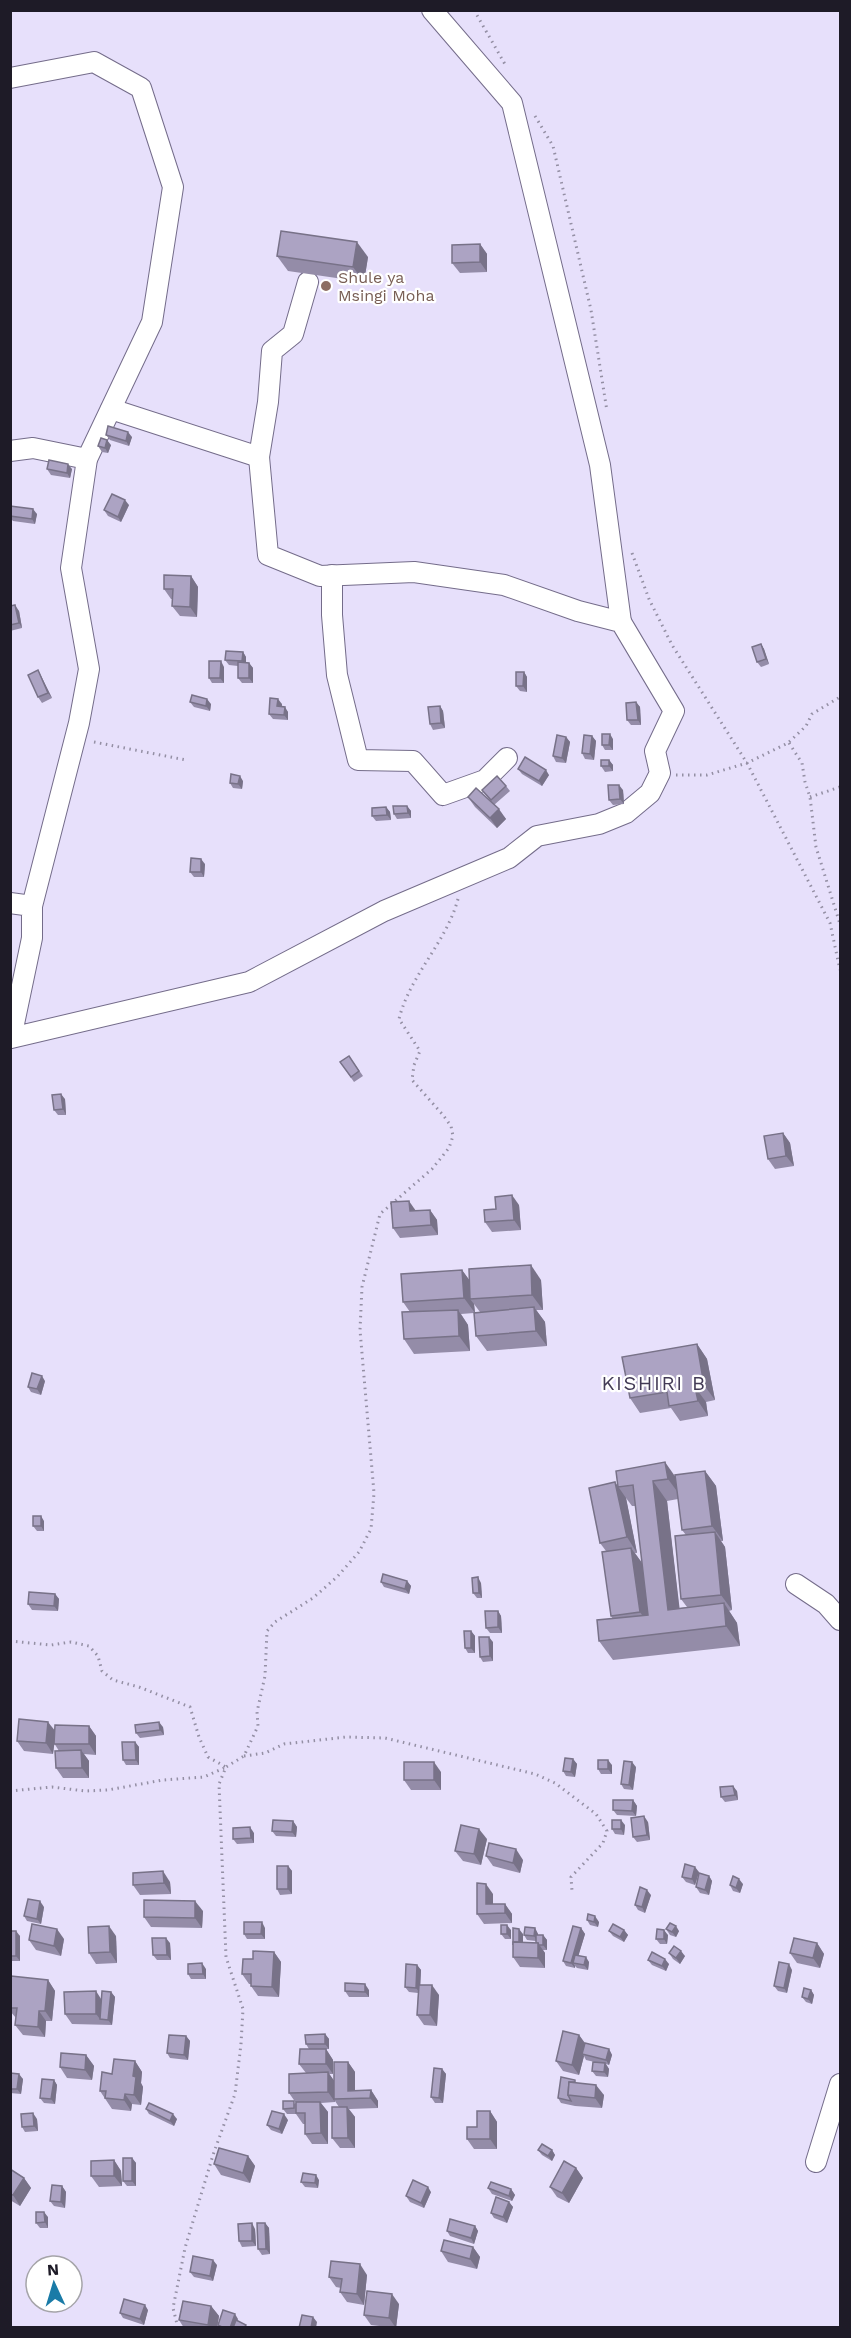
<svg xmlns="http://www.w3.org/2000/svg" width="851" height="2338" font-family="'Work Sans',sans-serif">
<rect width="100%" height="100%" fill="#e7e0fb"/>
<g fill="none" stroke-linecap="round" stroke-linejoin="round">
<defs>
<g id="minor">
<path d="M432 10 512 103 600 465 621 622"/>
<path d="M10 78 94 62 141 88 173 187 152 322 87 459 71 568 89 669 79 723 32 906"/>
<path d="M111 409 259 457 268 402 272 351 293 334 308 282"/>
<path d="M10 451 33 448 87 459"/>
<path d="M332 575V615L337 675 358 760 413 761 443 795 485 780 507 758"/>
<path d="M10 903 32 906V938L11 1038 249 982 384 911 509 858 537 836 599 824 626 813 650 793 660 773 655 751 674 711 621 622 578 611 504 585 414 572 320 576 268 555 259 457"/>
<path d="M796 1584 826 1604 840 1620"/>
<path d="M816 2162 840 2084"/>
</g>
</defs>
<use href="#minor" stroke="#746c8a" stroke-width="22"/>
<g stroke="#948fa4" stroke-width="3" stroke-dasharray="1.5 4.5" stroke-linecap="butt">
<path d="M474 10 506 66"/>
<path d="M535 116 553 146 591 310 607 411"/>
<path d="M632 553 649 599 672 645 747 763 830 923 840 970"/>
<path d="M94 742 186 760"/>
<path d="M789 743 802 763 805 782 810 797 816 847 840 924"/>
<path d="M676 775H707L747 763 788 743 806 726 812 714 840 697"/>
<path d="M810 797 840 787"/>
<path d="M10 1641 51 1645 71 1642 89 1646 98 1656 102 1671 113 1680 139 1687 190 1707 199 1737 208 1757 226 1767"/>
<path d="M244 1756 265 1753 284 1744 311 1741 346 1737 385 1738 535 1774 555 1783 596 1814 607 1831 603 1843 571 1877 572 1891"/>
<path d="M10 1791 52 1787 85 1791 108 1790 163 1780 204 1777 224 1768"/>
<path d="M178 2328 173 2308 185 2248 213 2155 235 2094 241 2044 243 2009 226 1957 219 1784 226 1767 244 1756 258 1726 257 1712 265 1676 267 1631 275 1622 313 1598 337 1577 359 1552 371 1529 374 1493 360 1330 362 1287 380 1214 432 1169 449 1148 453 1136 451 1126 443 1115 412 1080 414 1065 420 1051 399 1019C410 975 446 943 458 899"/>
</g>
<use href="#minor" stroke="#fff" stroke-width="20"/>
</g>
<g fill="#948ca8" fill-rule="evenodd">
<path d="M480 244 487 254V272L460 273 452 263Z"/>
<path d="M277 256 368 257 364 282 288 271Z"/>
<path d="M106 435 132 437 129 446 110 440Z"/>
<path d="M111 445 108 453 102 452 98 446Z"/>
<path d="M47 469H72L70 478 51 475Z"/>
<path d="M129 505 121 522 108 516 104 510Z"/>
<path d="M11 506 37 514 35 524 13 521 10 518Z"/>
<path d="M191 576 198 587 197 617 180 616 172 606 173 599H171L164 589Z"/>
<path d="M10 606 19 611 22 628 10 631Z"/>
<path d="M761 644 764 649 769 664 761 667 757 662Z"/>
<path d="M243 652 246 657V663H249L253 668V683H242L238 678V666L229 665 225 660Z"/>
<path d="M224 667V683H212L209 678Z"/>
<path d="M38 670 52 698 42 703 38 697Z"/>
<path d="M524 672 527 677V692L520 691 516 686Z"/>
<path d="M190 702 211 704 210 711 194 707Z"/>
<path d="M636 702 640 707 641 725H631L627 720Z"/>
<path d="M282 704V706L288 712V720L273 719 269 714Z"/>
<path d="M440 706 443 711 445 728 433 730 430 724Z"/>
<path d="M592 736 596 741 594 760 585 759 582 753Z"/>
<path d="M566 737 570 742 566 763 556 762 553 756Z"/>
<path d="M613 739V750H605L602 745Z"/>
<path d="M609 760 613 765V771L605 772 601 766Z"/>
<path d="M518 769 549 775 542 786 522 774Z"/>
<path d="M243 781 242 789 233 788 230 783Z"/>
<path d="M506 786 510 791 494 805 506 819 497 828 475 807 468 797 492 803 482 790Z"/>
<path d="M623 790 624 804 613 805 609 800Z"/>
<path d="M407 806 411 811V818L397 819 394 814Z"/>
<path d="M386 807 390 812 391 820 376 821 372 816Z"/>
<path d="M205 864 204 877H194L190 872Z"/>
<path d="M349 1056 363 1076 354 1082 340 1062Z"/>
<path d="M65 1099 66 1115H58L54 1110Z"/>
<path d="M783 1133 790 1143 794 1166 775 1169 768 1159Z"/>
<path d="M519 1205 521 1230 492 1232 485 1222Z"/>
<path d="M430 1210 437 1220 438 1235 400 1238 393 1228Z"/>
<path d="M462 1270 469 1280H541L543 1310H536L545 1322 547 1346 487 1351 476 1336 474 1313 461 1314 468 1325 470 1351 414 1354 404 1339 410 1312 403 1302ZM474 1304 480 1312 475 1313Z"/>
<path d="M697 1344 707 1359 715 1400 706 1402 708 1416 680 1421 671 1408 640 1413 630 1398Z"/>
<path d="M45 1381 41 1395 31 1392 28 1387Z"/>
<path d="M705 1471 716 1486 723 1541H721L725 1547 732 1610 729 1611 737 1623 740 1646 613 1660 599 1641 613 1619 611 1616 606 1551 600 1543 618 1486ZM626 1498 632 1506H636L642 1563 635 1553H637ZM678 1499 682 1530 686 1535 681 1599 687 1607 679 1608 667 1501Z"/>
<path d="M44 1521V1531H37L33 1526Z"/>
<path d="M407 1581 411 1586 409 1594 384 1587 381 1582Z"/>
<path d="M481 1583 482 1598H477L473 1593Z"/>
<path d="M55 1594 59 1599 58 1611 32 1610 28 1604Z"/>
<path d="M498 1611 501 1616 502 1633H490L486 1628Z"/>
<path d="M471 1631 475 1636V1653H468L465 1648Z"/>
<path d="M493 1642V1661L483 1662 480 1657Z"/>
<path d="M89 1726 96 1736V1755L84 1754 89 1761V1778H63L56 1768 59 1751 54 1743 53 1754 24 1751 17 1741 54 1731Z"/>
<path d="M163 1727 164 1735 140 1738 136 1733Z"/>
<path d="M135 1742 139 1747V1765H126L123 1760Z"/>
<path d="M573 1759 577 1764 575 1777 566 1776 563 1771Z"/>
<path d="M612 1765V1774H601L598 1769Z"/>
<path d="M636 1767 633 1790 624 1789 621 1784Z"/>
<path d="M441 1772V1790H411L404 1780Z"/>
<path d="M737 1791 738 1800 725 1802 721 1797Z"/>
<path d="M633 1800 637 1806 636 1816 617 1815 613 1810Z"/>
<path d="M293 1821 297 1827 296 1837 276 1836 272 1831Z"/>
<path d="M648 1822 650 1840 637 1842 633 1837Z"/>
<path d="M625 1825 624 1835 615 1834 612 1829Z"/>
<path d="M254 1833V1843L237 1844 233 1839Z"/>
<path d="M487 1839 481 1865 463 1861 455 1851Z"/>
<path d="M486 1856 523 1860 520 1873 493 1866Z"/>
<path d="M288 1866 292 1871V1894L280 1895 277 1889Z"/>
<path d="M699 1872 695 1885 686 1882 682 1877Z"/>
<path d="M709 1876 712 1881 709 1895 700 1893 696 1887Z"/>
<path d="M170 1882 171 1894 140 1895 133 1885Z"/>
<path d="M743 1884 740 1893 733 1891 730 1885Z"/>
<path d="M493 1894V1904H505L512 1914V1923L484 1924 477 1914Z"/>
<path d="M651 1895 645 1913 638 1910 635 1905Z"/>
<path d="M44 1907 41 1924 27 1921 24 1916Z"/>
<path d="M203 1911 202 1928 151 1927 144 1917Z"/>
<path d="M587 1920 599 1922 598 1927 590 1925Z"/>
<path d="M265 1928V1939H247L244 1934Z"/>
<path d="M535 1928 538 1934V1935H543L547 1940V1950H543L545 1953V1968L520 1967 513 1957 523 1934V1942L536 1943V1941L527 1940 524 1935Z"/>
<path d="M581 1928 585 1934 578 1956 589 1962 588 1970 577 1968 575 1966V1968L566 1966 563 1961Z"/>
<path d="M666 1929 679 1931 676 1937 670 1935Z"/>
<path d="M511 1930V1939H505L501 1934Z"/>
<path d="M624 1930 628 1935 624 1942 613 1936 609 1931Z"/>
<path d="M10 1931 20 1936V1961H10Z"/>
<path d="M668 1935 667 1944H660L656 1939Z"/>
<path d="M116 1936 117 1963 96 1964 89 1953Z"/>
<path d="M64 1939 61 1956 36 1950 29 1940Z"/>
<path d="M170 1943 171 1960H157L153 1955Z"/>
<path d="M817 1943 824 1954 820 1968 797 1963 790 1953Z"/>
<path d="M274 1952 281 1962 279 1997 258 1996 251 1986V1984H249L242 1974 253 1959Z"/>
<path d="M669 1953 685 1956 680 1964 673 1959Z"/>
<path d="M648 1960 669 1964 666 1971 652 1965Z"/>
<path d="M417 1965 421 1970 420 1985 439 1995 437 2026 424 2025 417 2015 418 1993 409 1992 405 1987Z"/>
<path d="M206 1969V1979H191L188 1974Z"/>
<path d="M792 1970 787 1993 778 1991 774 1986Z"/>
<path d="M48 1980 55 1991 52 2021H46L45 2037 23 2035 15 2025 16 2018 10 2011V1986Z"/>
<path d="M369 1990V1997H349L345 1991Z"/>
<path d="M811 1990 814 1995 812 2004 806 2002 802 1997Z"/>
<path d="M111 1992 115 1997 112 2025 72 2024 65 2014 101 2000Z"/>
<path d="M325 2034 329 2039V2049H317H326L333 2060V2074H329L334 2081 348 2062 355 2072V2091L371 2090 378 2101V2108L349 2109 355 2117V2148H340L332 2138 339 2107 335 2101V2102L321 2103 328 2112V2144H312L305 2134V2124H303L296 2114H287L283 2109 296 2103 289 2093 306 2073 299 2064 309 2049 306 2044Z"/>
<path d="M579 2035 585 2043 609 2049 612 2055 609 2065 606 2064 609 2069 608 2077 596 2076 592 2071 599 2063 586 2060 584 2056 579 2075 563 2071 556 2061Z"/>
<path d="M186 2036 190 2041 188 2060 170 2058 167 2053Z"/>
<path d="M86 2055 94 2066 92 2080 67 2078 60 2067Z"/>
<path d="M135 2061 142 2072 141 2083 143 2087 141 2105 132 2104 131 2111 112 2109 100 2091 112 2074Z"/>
<path d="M442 2069 446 2074 443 2103H435L431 2097Z"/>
<path d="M10 2073 23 2079 21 2094 10 2093Z"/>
<path d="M54 2080 57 2085 55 2104 44 2103 40 2098Z"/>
<path d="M577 2083 604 2095 602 2108 575 2106 561 2103 558 2098Z"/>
<path d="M146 2109 177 2119 174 2126 149 2114Z"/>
<path d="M490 2111 497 2122V2149H474L467 2139Z"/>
<path d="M37 2119 38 2131 25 2132 22 2127Z"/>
<path d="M288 2120 282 2134 271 2130 267 2125Z"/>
<path d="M538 2150H552L555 2155 552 2161 542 2155Z"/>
<path d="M248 2156 255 2166 250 2183 221 2175 214 2164Z"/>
<path d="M132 2158 136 2163V2186H127L123 2181Z"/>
<path d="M114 2160 121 2171 122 2186 99 2187 91 2176Z"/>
<path d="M576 2168 583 2178 569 2203 557 2197 550 2187Z"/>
<path d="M10 2169 24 2178 31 2188 20 2206 10 2200Z"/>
<path d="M319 2180 318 2188 305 2187 301 2182Z"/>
<path d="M62 2186 66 2192 65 2208 54 2206 50 2201Z"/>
<path d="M488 2188 511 2189 515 2195 512 2201 492 2194Z"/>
<path d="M431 2192 424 2208 410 2202 406 2196Z"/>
<path d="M509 2202 513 2207 507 2223 494 2218 491 2213Z"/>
<path d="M48 2217V2228H40L36 2223Z"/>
<path d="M265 2223 269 2228 270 2254 262 2255 258 2249Z"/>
<path d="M475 2226 478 2231 474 2244 450 2236 447 2231Z"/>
<path d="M255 2229 256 2246 242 2247 239 2241Z"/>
<path d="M473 2247 480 2257 477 2269 448 2262 441 2251Z"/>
<path d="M217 2265 213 2281 194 2277 190 2272Z"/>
<path d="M367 2275 364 2305 347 2302 340 2292 341 2288 336 2287 329 2277Z"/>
<path d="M399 2304 396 2328 371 2325 364 2315Z"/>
<path d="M211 2306 219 2316 217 2328H184L179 2320Z"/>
<path d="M148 2310 144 2325 123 2318 120 2313Z"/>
</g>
<g fill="#787288">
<path d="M357 242 368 257 364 282 353 267Z"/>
<path d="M480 244 487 254V272L480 262Z"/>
<path d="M128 432 132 437 129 446 126 441Z"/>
<path d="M107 440 111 445 108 453 105 448Z"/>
<path d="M68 464 72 469 70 478 67 473Z"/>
<path d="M125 500 129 505 121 522 118 517Z"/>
<path d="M33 509 37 514 35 524 32 519Z"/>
<path d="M191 576 198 587 197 617 190 607Z"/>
<path d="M15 605 19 611 22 628 19 623Z"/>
<path d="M761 644 764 649 769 664 766 659Z"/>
<path d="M243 652 246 657V666L242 661Z"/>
<path d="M221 661 224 667V683L220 678Z"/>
<path d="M249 663 253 668V683L249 678Z"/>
<path d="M38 670 52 698 48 693Z"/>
<path d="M524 672 527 677V692L523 686Z"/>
<path d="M207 699 211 704 210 711 206 706Z"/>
<path d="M278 699 282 704 281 711 277 706Z"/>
<path d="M636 702 640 707 641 725 638 720Z"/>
<path d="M440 706 443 711 445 728 441 723Z"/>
<path d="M285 707 288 712V720L284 715Z"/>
<path d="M610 734 613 739V750L609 745Z"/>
<path d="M592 736 596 741 594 760 590 754Z"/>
<path d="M566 737 570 742 566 763 562 758Z"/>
<path d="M609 760 613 765V771L609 766Z"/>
<path d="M546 770 549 775 542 786 539 781Z"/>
<path d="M240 776 243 781 242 789 238 784Z"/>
<path d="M619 785 623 790 624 804 620 799Z"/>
<path d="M407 806 411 811V818L408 813Z"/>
<path d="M386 807 390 812 391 820 387 815Z"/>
<path d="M499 809 506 819 497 828 490 818Z"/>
<path d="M201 859 205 864 204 877 201 872Z"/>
<path d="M61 1094 65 1099 66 1115 63 1109Z"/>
<path d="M783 1133 790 1143 794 1166 786 1156Z"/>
<path d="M512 1195 519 1205 521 1230 514 1220Z"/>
<path d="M409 1201 416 1211H410Z"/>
<path d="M430 1210 437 1220 438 1235 431 1225Z"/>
<path d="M531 1265 541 1280 543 1310 532 1295Z"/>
<path d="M462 1270 473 1285 470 1299 474 1304 475 1313 464 1298Z"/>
<path d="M534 1307 545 1322 547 1346 536 1331Z"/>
<path d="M458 1310 468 1325 470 1351 459 1336Z"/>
<path d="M697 1344 707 1359 715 1400 704 1385Z"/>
<path d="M42 1376 45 1381 41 1395 37 1389Z"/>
<path d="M10 1382 12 1384 11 1396H10Z"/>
<path d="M695 1387 706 1402 708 1416 698 1401Z"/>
<path d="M665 1462 679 1482 682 1498 668 1479Z"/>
<path d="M705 1471 716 1486 723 1541 712 1526Z"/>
<path d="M653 1481 667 1501 682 1629 668 1610Z"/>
<path d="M615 1482 626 1498 637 1553 627 1537Z"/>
<path d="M41 1516 44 1521V1531L41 1526Z"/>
<path d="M715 1532 725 1547 732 1610 721 1595Z"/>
<path d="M631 1548 642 1563 651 1628 640 1612Z"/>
<path d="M478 1577 481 1583 482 1598 479 1593Z"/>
<path d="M407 1581 411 1586 409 1594 405 1589Z"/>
<path d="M55 1594 59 1599 58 1611 54 1606Z"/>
<path d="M724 1603 737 1623 740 1646 726 1626Z"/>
<path d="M498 1611 501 1616 502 1633 498 1627Z"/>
<path d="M471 1631 475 1636V1653L471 1648Z"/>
<path d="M489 1637 493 1642V1661L490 1656Z"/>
<path d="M48 1722 56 1732 53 1754 46 1743Z"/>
<path d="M159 1722 163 1727 164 1735 160 1730Z"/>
<path d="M89 1726 96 1736V1755L89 1744Z"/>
<path d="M135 1742 139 1747V1765L136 1760Z"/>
<path d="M81 1750 89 1761V1778L82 1768Z"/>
<path d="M573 1759 577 1764 575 1777 571 1772Z"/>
<path d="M608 1760 612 1765V1774L608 1769Z"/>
<path d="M434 1762 441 1772V1790L434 1780Z"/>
<path d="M632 1762 636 1767 633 1790 629 1785Z"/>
<path d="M733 1786 737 1791 738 1800 735 1795Z"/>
<path d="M633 1800 637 1806 636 1816 632 1811Z"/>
<path d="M644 1816 648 1822 650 1840 647 1835Z"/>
<path d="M621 1820 625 1825 624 1835 621 1829Z"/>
<path d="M293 1821 297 1827 296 1837 292 1832Z"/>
<path d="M250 1827 254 1833V1843L251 1838Z"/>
<path d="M479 1829 487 1839 481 1865 474 1854Z"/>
<path d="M516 1849 523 1860 520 1873 513 1863Z"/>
<path d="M288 1866 292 1871V1894L288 1889Z"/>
<path d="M695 1867 699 1872 695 1885 692 1879Z"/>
<path d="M163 1871 170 1882 171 1894 164 1883Z"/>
<path d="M709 1876 712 1881 709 1895 705 1890Z"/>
<path d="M739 1879 743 1884 740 1893 736 1888Z"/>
<path d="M486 1884 493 1894V1914L486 1904Z"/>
<path d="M647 1890 651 1895 645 1913 642 1907Z"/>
<path d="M40 1901 44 1907 41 1924 37 1919Z"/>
<path d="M195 1901 203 1911 202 1928 195 1918Z"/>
<path d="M505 1904 512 1914V1923L505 1913Z"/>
<path d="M595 1916 599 1922 598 1927 594 1922Z"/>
<path d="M262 1922 265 1928V1939L261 1934Z"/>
<path d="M507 1925 511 1930V1939L507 1934Z"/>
<path d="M109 1926 116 1936 117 1963 110 1952Z"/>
<path d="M676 1926 679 1931 676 1937 672 1932Z"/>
<path d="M535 1928 538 1934 537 1941 534 1936Z"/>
<path d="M581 1928 585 1934 576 1964 573 1963 575 1966V1968L571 1963Z"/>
<path d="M57 1929 64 1939 61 1956 54 1946Z"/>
<path d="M519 1929 523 1934V1951L519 1945Z"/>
<path d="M624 1930 628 1935 624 1942 620 1937Z"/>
<path d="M664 1930 668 1935 667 1944 664 1939Z"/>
<path d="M16 1931 20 1936V1961L16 1956Z"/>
<path d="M543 1935 547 1940V1950L543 1945Z"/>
<path d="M166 1938 170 1943 171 1960 167 1955Z"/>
<path d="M538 1943 545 1953V1968L538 1958Z"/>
<path d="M817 1943 824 1954 820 1968 813 1958Z"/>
<path d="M681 1951 685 1956 680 1964 676 1958Z"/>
<path d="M274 1952 281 1962 279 1997 272 1987Z"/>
<path d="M586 1957 589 1962 588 1970 584 1965Z"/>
<path d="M665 1959 669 1964 666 1971 662 1966Z"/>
<path d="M202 1963 206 1969V1979L203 1974Z"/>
<path d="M789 1964 792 1970 787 1993 784 1988Z"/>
<path d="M417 1965 421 1970 420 1993 416 1988Z"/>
<path d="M48 1980 55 1991 52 2021 45 2011Z"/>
<path d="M365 1984 369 1990V1997L365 1992Z"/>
<path d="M432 1985 439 1995 437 2026 430 2015Z"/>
<path d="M811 1990 814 1995 812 2004 808 1999Z"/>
<path d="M96 1991 103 2002 100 2019 96 2014Z"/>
<path d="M111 1992 115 1997 112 2025 108 2020Z"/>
<path d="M39 2011 46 2021 45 2037 38 2027Z"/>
<path d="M325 2034 329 2039V2049L325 2044Z"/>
<path d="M579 2035 586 2045 582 2054 584 2056 579 2075 572 2065Z"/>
<path d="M186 2036 190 2041 188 2060 184 2055Z"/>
<path d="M326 2049 333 2060V2074L326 2064Z"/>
<path d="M609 2049 612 2055 609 2065 606 2060Z"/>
<path d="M86 2055 94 2066 92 2080 85 2070Z"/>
<path d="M135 2061 142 2072 141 2083 143 2087 141 2105 134 2095 133 2076Z"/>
<path d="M348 2062 355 2072V2098L348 2091Z"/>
<path d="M605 2063 609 2069 608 2077 604 2072Z"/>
<path d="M442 2069 446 2074 443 2103 439 2098Z"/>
<path d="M328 2072 335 2082 334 2099 335 2102 328 2092Z"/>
<path d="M19 2074 23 2079 21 2094 17 2089Z"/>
<path d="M54 2080 57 2085 55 2104 51 2099Z"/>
<path d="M596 2085 604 2095 602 2108 595 2098Z"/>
<path d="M371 2090 378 2101V2108L370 2098Z"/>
<path d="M125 2094 132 2104 131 2111 124 2100Z"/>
<path d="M320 2102 328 2112V2144L321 2133Z"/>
<path d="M347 2107 355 2117V2148L348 2138Z"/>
<path d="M490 2111 497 2122V2149L490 2139Z"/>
<path d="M33 2113 37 2119 38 2131 34 2126Z"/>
<path d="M173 2114 177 2119 174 2126 170 2121Z"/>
<path d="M284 2114 288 2120 282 2134 279 2129Z"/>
<path d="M552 2150 555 2155 552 2161 548 2156Z"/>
<path d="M248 2156 255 2166 250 2183 243 2173Z"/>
<path d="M132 2158 136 2163V2186L132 2181Z"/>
<path d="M114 2160 121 2171 122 2186 114 2176Z"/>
<path d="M576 2168 583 2178 569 2203 562 2193Z"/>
<path d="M316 2175 319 2180 318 2188 315 2183Z"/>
<path d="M24 2178 31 2188 20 2206 13 2195Z"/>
<path d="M62 2186 66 2192 65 2208 61 2202Z"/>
<path d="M428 2187 431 2192 424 2208 421 2203Z"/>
<path d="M511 2189 515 2195 512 2201 509 2196Z"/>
<path d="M509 2202 513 2207 507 2223 503 2217Z"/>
<path d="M44 2212 48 2217V2228L45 2222Z"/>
<path d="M252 2223 255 2229 256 2246 252 2241Z"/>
<path d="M265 2223 269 2228 270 2254 266 2249Z"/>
<path d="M475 2226 478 2231 474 2244 471 2238Z"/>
<path d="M473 2247 480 2257 477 2269 470 2259Z"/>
<path d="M213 2260 217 2265 213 2281 210 2276Z"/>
<path d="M360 2264 367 2275 364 2305 357 2294Z"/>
<path d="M392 2294 399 2304 396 2328 389 2318Z"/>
<path d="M145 2305 148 2310 144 2325 140 2319Z"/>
<path d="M211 2306 219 2316 217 2328H210L208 2325Z"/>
<path d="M235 2314 238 2319 235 2328H230Z"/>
<path d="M313 2317 317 2322 316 2328H311Z"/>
</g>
<g fill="#aca3c3" stroke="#787288" stroke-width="1.5">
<path d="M281 231 357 242 353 267 277 256Z"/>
<path d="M480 244V262L452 263V245Z"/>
<path d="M108 426 128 432 126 441 106 435Z"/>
<path d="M101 438 107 440 105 448 98 446Z"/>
<path d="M49 460 68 464 67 473 47 469Z"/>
<path d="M112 494 125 500 118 517 104 510Z"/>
<path d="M10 506 33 509 32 519 10 516Z"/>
<path d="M164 575 191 576 190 607 172 606 173 589H164Z"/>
<path d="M15 605 19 623 10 625V606Z"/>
<path d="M761 644 766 659 757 662 752 647Z"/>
<path d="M226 651 243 652 242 661 225 660Z"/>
<path d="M209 661H221L220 678H209Z"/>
<path d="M238 662 249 663V678H238Z"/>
<path d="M38 670 48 693 38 697 28 675Z"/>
<path d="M516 672H524L523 686H516Z"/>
<path d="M192 695 207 699 206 706 190 702Z"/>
<path d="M270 698 278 699 277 706 285 707 284 715 269 714Z"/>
<path d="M636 702 638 720H627L626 703Z"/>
<path d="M440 706 441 723 430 724 428 707Z"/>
<path d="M602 734H610L609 745H602Z"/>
<path d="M557 735 566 737 562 758 553 756Z"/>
<path d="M584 735 592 736 590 754 582 753Z"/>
<path d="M525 757 546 770 539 781 518 769Z"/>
<rect x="601" y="760" width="8" height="6"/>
<path d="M231 774 240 776 238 784 230 783Z"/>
<path d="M497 776 506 786 491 800 482 790Z"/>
<path d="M608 785H619L620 799 609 800Z"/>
<path d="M476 788 499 809 490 818 468 797Z"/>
<path d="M393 806H407L408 813 394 814Z"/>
<path d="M386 807 387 815 372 816V808Z"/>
<path d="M191 858 201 859V872H190Z"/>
<path d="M349 1056 359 1071 351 1077 340 1062Z"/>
<path d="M61 1094 63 1109 54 1110 52 1095Z"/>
<path d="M783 1133 786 1156 768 1159 764 1136Z"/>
<path d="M512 1195 514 1220 485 1222 484 1210 496 1209 495 1197Z"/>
<path d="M409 1201 410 1211 430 1210 431 1225 393 1228 391 1202Z"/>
<path d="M531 1265 532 1295 470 1299 469 1269Z"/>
<path d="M462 1270 464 1298 403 1302 401 1274Z"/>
<path d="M534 1307 536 1331 476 1336 474 1313Z"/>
<path d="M458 1310 459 1336 404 1339 402 1312Z"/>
<path d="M697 1344 704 1385 695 1387 698 1401 669 1406 667 1392 630 1398 622 1357Z"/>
<path d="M32 1373 42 1376 37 1389 28 1387Z"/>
<path d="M665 1462 668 1479 653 1481 668 1610 724 1603 726 1626 599 1641 597 1620 648 1615 633 1485 618 1487 616 1471Z"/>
<path d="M705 1471 712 1526 682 1530 675 1475Z"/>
<path d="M615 1482 627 1537 600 1543 589 1488Z"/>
<rect x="33" y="1516" width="8" height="10"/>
<path d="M715 1532 721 1595 681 1599 675 1536Z"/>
<path d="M631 1548 640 1612 611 1616 602 1552Z"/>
<path d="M383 1574 407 1581 405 1589 381 1582Z"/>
<path d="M478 1577 479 1593H473L472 1578Z"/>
<path d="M29 1592 55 1594 54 1606 28 1604Z"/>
<path d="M485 1611H498V1627L486 1628Z"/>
<path d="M464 1631H471V1648H465Z"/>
<path d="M479 1637H489L490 1656 480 1657Z"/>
<path d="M19 1719 48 1722 46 1743 17 1741Z"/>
<path d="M159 1722 160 1730 136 1733 135 1725Z"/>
<path d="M55 1725 89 1726V1744H54Z"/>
<path d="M122 1742H135L136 1760H123Z"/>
<path d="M81 1750 82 1768H56L55 1751Z"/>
<path d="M565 1758 573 1759 571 1772 563 1771Z"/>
<rect x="598" y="1760" width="10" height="9"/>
<path d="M624 1761 632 1762 629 1785 621 1784Z"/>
<rect x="404" y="1762" width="30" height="18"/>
<path d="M733 1786 735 1795 721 1797 720 1787Z"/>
<path d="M613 1800H633L632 1811 613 1810Z"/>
<path d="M644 1816 647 1835 633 1837 631 1818Z"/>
<path d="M273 1820 293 1821 292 1832 272 1831Z"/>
<rect x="612" y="1820" width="9" height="9"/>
<path d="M461 1825 479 1829 474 1854 455 1851Z"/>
<path d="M250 1827 251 1838 233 1839V1828Z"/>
<path d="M489 1843 516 1849 513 1863 486 1856Z"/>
<path d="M685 1864 695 1867 692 1879 682 1877Z"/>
<rect x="277" y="1866" width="11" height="23"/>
<path d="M163 1871 164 1883 133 1885V1873Z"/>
<path d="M699 1873 709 1876 705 1890 696 1887Z"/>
<path d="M733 1876 739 1879 736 1888 730 1885Z"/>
<path d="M477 1883 486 1884V1904H505V1913L477 1914Z"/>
<path d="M640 1887 647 1890 642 1907 635 1905Z"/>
<path d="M28 1899 40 1901 37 1919 24 1916Z"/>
<path d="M144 1900 195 1901V1918L144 1917Z"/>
<path d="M588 1914 595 1916 594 1922 587 1920Z"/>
<path d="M244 1922H262L261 1934H244Z"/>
<path d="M670 1923 676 1926 672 1932 666 1929Z"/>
<path d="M32 1924 57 1929 54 1946 29 1940Z"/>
<path d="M613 1924 624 1930 620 1937 609 1931Z"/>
<rect x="501" y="1925" width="6" height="9"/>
<path d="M109 1926 110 1952 89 1953 88 1927Z"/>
<path d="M573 1926 581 1928 571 1963 563 1961Z"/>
<path d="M525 1927 535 1928 534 1936 524 1935Z"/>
<path d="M513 1928 519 1929V1942H513V1945Z"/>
<path d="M657 1929 664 1930V1939H656Z"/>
<rect x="10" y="1931" width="6" height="25"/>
<path d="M536 1935H543V1945H539L538 1943H536Z"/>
<path d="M152 1938H166L167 1955H153Z"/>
<path d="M794 1938 817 1943 813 1958 790 1953Z"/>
<path d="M513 1942 538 1943V1958L513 1957Z"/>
<path d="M674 1946 681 1951 676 1958 669 1953Z"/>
<path d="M253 1951 274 1952 272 1987 251 1986V1974H242L243 1959H253Z"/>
<path d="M652 1952 665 1959 662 1966 648 1960Z"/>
<path d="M575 1955 586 1957 584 1965 573 1963Z"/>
<path d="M779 1962 789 1964 784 1988 774 1986Z"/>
<path d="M202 1963 203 1974H188V1964Z"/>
<path d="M406 1964 417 1965 416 1988 405 1987Z"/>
<path d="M11 1976 48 1980 45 2011H39L38 2027 15 2025 17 2008H10Z"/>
<path d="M345 1983 365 1984V1992L345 1991Z"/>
<path d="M419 1985H432L430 2015H417Z"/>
<path d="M804 1988 811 1990 808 1999 802 1997Z"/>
<path d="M96 1991V2014H65L64 1992Z"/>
<path d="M102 1991 111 1992 108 2020 100 2019Z"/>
<path d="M563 2031 579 2035 572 2065 556 2061Z"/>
<path d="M325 2034V2044H306L305 2035Z"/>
<path d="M169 2035 186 2036 184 2055 167 2053Z"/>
<path d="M585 2043 609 2049 606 2060 582 2054Z"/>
<path d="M300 2049H326V2064H299Z"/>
<path d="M61 2053 86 2055 85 2070 60 2067Z"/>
<path d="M114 2059 135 2061 133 2076 136 2077 134 2095 125 2094 124 2100 105 2098 106 2091H100L102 2072 112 2074Z"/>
<path d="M334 2062H348V2091L371 2090 370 2098 334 2099Z"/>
<path d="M593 2062 605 2063 604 2072 592 2071Z"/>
<path d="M434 2068 442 2069 439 2098 431 2097Z"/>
<path d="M328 2072V2092L289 2093V2074Z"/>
<path d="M10 2073 19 2074 17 2089H10Z"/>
<path d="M561 2077 575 2080V2082H569L568 2095 571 2101 558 2098Z"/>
<path d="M42 2079 54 2080 51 2099 40 2098Z"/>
<path d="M569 2082 596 2085 595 2098 568 2095Z"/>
<path d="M283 2101H294V2108L283 2109Z"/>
<path d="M296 2102H320L321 2133 305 2134V2113H296Z"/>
<path d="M149 2103 173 2114 170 2121 146 2109Z"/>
<path d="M332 2107H347L348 2138H332Z"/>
<path d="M272 2111 284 2114 279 2129 267 2125Z"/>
<path d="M477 2111H490V2139H467V2127H477Z"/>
<path d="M33 2113 34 2126 22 2127 21 2114Z"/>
<path d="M542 2144 552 2150 548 2156 538 2150Z"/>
<path d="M219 2148 248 2156 243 2173 214 2164Z"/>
<rect x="123" y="2158" width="9" height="23"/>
<path d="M114 2160V2176H91V2161Z"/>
<path d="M564 2161 576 2168 562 2193 550 2187Z"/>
<path d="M10 2169 24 2178 13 2195 10 2194Z"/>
<path d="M303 2173 316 2175 315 2183 301 2182Z"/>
<path d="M413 2180 428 2187 421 2203 406 2196Z"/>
<path d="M491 2182 511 2189 509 2196 488 2188Z"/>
<path d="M52 2185 62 2186 61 2202 50 2201Z"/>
<path d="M496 2197 509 2202 503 2217 491 2213Z"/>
<path d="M36 2212H44L45 2222 36 2223Z"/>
<path d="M450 2219 475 2226 471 2238 447 2231Z"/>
<path d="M252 2223V2241H239L238 2224Z"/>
<path d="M257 2223H265L266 2249H258Z"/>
<path d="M444 2240 473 2247 470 2259 441 2251Z"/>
<path d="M193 2256 213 2260 210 2276 190 2272Z"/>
<path d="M331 2261 360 2264 357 2294 340 2292 342 2279 329 2277Z"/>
<path d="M367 2291 392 2294 389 2318 364 2315Z"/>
<path d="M124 2299 145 2305 140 2319 120 2313Z"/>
<path d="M183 2301 211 2306 208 2325 179 2320Z"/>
<path d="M223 2310 235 2314 230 2328H224L218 2325Z"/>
<path d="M302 2315 313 2317 311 2328H299Z"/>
<path d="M236 2320 246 2325 244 2328H233Z"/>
</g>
<circle fill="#8d6e63" stroke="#fff" stroke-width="2" cx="326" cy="286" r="6"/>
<g text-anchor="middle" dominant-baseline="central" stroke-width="4.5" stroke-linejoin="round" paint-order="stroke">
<g font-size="16" fill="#785e54" stroke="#fff" text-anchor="start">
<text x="338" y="277">Shule ya<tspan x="338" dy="18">Msingi Moha</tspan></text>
</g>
<g font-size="20" letter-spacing="1.5" fill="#433b56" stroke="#fff">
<text x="654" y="1383">KISHIRI B</text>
</g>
</g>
<rect width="851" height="2338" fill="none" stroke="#1e1b27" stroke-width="24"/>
<g transform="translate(54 2284) rotate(356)"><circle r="28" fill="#ffffff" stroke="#a5a4a9" stroke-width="1.5"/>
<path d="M0-4.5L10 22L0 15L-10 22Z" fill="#1a7ba7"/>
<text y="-9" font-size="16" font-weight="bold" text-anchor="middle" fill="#1e1b27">N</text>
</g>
</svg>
